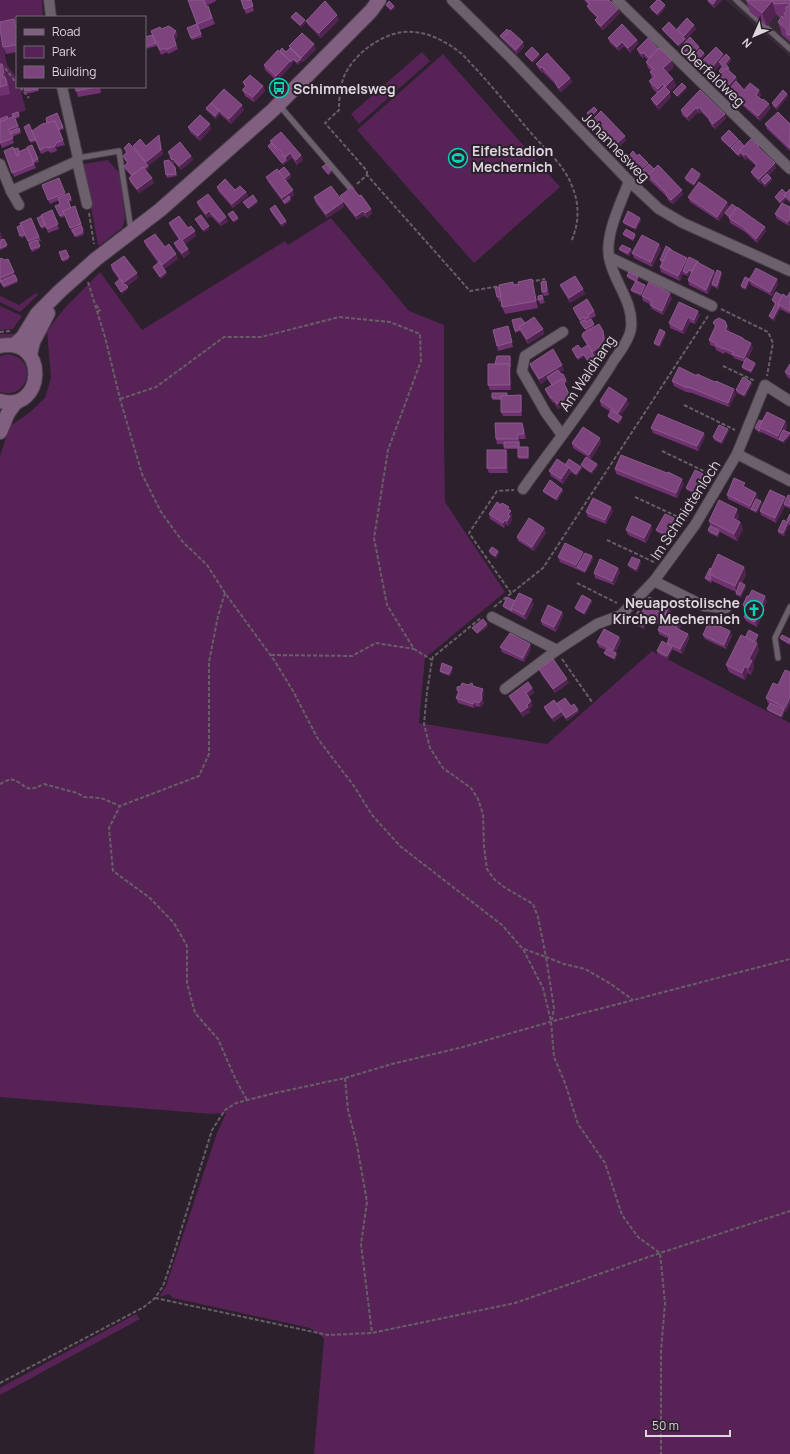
<svg xmlns="http://www.w3.org/2000/svg" width="790" height="1454" font-family="Manrope,sans-serif">
<rect width="100%" height="100%" fill="#2b202b"/>
<path fill="#372836" d="M725 0H790V57L745 17Z"/>
<g fill="#572357">
<path d="M0 0H42L43 17H17V23L0 27Z"/>
<path d="M0 31 7 65 17 78V87L24 88 25 90 21 92 26 110 0 121Z"/>
<path d="M422 52 430 61 359 124 351 114Z"/>
<path d="M443 54 560 187 474 263 357 130Z"/>
<path d="M108 160 120 174 125 219 122 228 100 245H98L83 164Z"/>
<path d="M331 218 409 311 444 325V436L445 502 505 592 425 658 419 723 547 744 652 651 790 723V1454H314L324 1338 310 1328 173 1298 169 1294 159 1297 166 1286 217 1133 226 1113 212 1114 0 1097V456L10 426 29 413 45 398 51 378 47 331 63 310 100 272 142 330 285 241 288 245Z"/>
<path d="M90 256 22 331 18 329C40 297 60 280 90 256Z"/>
<path d="M36 293 38 295 20 312 0 302V296L19 305Z"/>
<path d="M0 306 22 316 13 329 0 330Z"/>
<path d="M0 334H12L18 336 13 339H0Z"/>
<path d="M8 354C40 359 28 401 0 392V356Z"/>
<path d="M136 1314 140 1319 0 1395V1388Z"/>
</g>
<g fill="none" stroke-linecap="round" stroke-linejoin="round">
<defs>
<g id="lane">
<path d="M736 0 790 49"/>
<path d="M279 105 351 189"/>
<path d="M78 158 119 151 131 230"/>
<path d="M778 658 775 638 790 607"/>
</g>
<g id="street">
<path d="M49 0 51 17"/>
<path d="M452 0 511 58 629 181 659 209 683 223 790 271"/>
<path d="M617 0 790 169"/>
<path d="M62 87 78 158 77 161 87 204"/>
<path d="M0 164 11 191"/>
<path d="M19 205 11 191 77 161"/>
<path d="M609 257 712 306"/>
<path d="M562 435 546 413 522 371 525 356 563 332"/>
<path d="M737 454 790 481"/>
<path d="M523 489C553 446 587 405 614 360 620 352 630 338 631 328 634 301 613 282 609 257 605 234 621 203 629 181"/>
<path d="M654 581 704 606 726 608"/>
<path d="M492 617 557 650"/>
<path d="M505 689 557 650 597 624 621 615 654 581 695 525 737 454 765 385 790 401"/>
</g>
<g id="secondary">
<path d="M14 345 23 337 37 314 60 291 96 259 160 210 273 110 371 11 379 0"/>
<path d="M0 346C49 336 45 414 0 401"/>
<path d="M30 355 33 342 48 313"/>
<path d="M0 432 8 413 16 402"/>
</g>
</defs>
<use href="#lane" stroke="#483e48" stroke-width="7"/>
<use href="#street" stroke="#483e48" stroke-width="12"/>
<use href="#secondary" stroke="#483e48" stroke-width="16"/>
<g stroke="#685e67" stroke-width="2" stroke-dasharray="4 2" stroke-linecap="butt">
<path d="M0 65 5 68 17 84"/>
<path d="M20 87 29 98"/>
<path d="M367 175V171L325 123 339 110C339 100 340 89 343 79 352 54 386 29 413 32 431 33 449 43 463 55 487 80 509 107 531 133 546 150 564 165 572 186 580 205 579 224 571 242"/>
<path d="M357 184 367 175 470 291 500 286"/>
<path d="M89 213 94 244"/>
<path d="M88 282 105 337 120 399 142 474 161 512 182 541 207 565 225 593 274 660 293 691 318 739 354 786 372 815 400 846 502 925 523 949 543 988 551 1021 554 1057 565 1083 578 1124 605 1163 622 1215 638 1237 660 1253 665 1303 661 1351V1454"/>
<path d="M530 282 545 279"/>
<path d="M96 305 100 310 98 312"/>
<path d="M721 309 768 332 773 343 767 376"/>
<path d="M0 332 10 331"/>
<path d="M723 366 755 381"/>
<path d="M120 399 156 387 224 337H261L339 317 390 322 420 334 421 361 388 450 374 538 387 605 414 649 432 660 427 692 424 724 430 748 443 768 471 788 478 799 483 814 484 847 487 869 494 879 504 887 533 904 538 917 546 957 564 964 585 969 611 984 633 1000"/>
<path d="M684 405 735 430"/>
<path d="M662 451 712 475"/>
<path d="M635 497 687 521"/>
<path d="M607 540 656 563"/>
<path d="M577 583 617 603"/>
<path d="M225 593 218 616 209 662V754L199 776 120 806 109 828 113 871 150 898 174 923 187 946V983L195 1013 218 1039 235 1078 247 1100"/>
<path d="M511 593 469 533 497 491 514 490"/>
<path d="M494 607 543 568 708 316"/>
<path d="M271 655 352 656 376 643 414 649"/>
<path d="M562 659 592 702"/>
<path d="M432 660 433 657 482 617"/>
<path d="M0 784 10 779C28 783 22 795 44 784L77 793 84 797 101 798 120 806"/>
<path d="M524 949 546 957 554 1008 552 1020"/>
<path d="M345 1078 348 1110 357 1145 367 1202 361 1244 372 1333"/>
<path d="M155 1298 328 1335 372 1333 515 1303 660 1253 790 1211"/>
<path d="M0 1383 144 1307 155 1298 163 1286 170 1266 212 1130 225 1110 236 1103 275 1093 345 1078 392 1064 463 1047 557 1020 790 959"/>
</g>
<use href="#lane" stroke="#6d606d" stroke-width="5"/>
<use href="#street" stroke="#6d606d" stroke-width="10"/>
<use href="#secondary" stroke="#815f81" stroke-width="14"/>
</g>
<g fill="#703171">
<path d="M188 0H216V1L206 6H208L215 24 200 30 202 37 192 40 187 28 197 24Z"/>
<path d="M241 0 249 1 251 0 254 11 246 14Z"/>
<path d="M584 0H609L620 13 603 30 597 24 595 20 597 18 589 10 587 6 588 5Z"/>
<path d="M707 0H722L714 8 708 2Z"/>
<path d="M746 0H790V42L789 41 782 35 778 22 781 17 780 18 776 14 767 26 750 12Z"/>
<path d="M386 5 394 6 395 8 391 11 387 7Z"/>
<path d="M650 7H666L658 16 651 10Z"/>
<path d="M291 17 305 20 306 22 301 27 292 19Z"/>
<path d="M339 20 321 38 308 25 306 21Z"/>
<path d="M694 25 696 29 679 47 663 31 662 29 677 31V29Z"/>
<path d="M17 27V52L6 54 3 47Z"/>
<path d="M161 29 178 35 175 40 178 49 168 54 167 52 161 55 156 44 157 46 145 49V37L152 35 151 31Z"/>
<path d="M500 36 523 42 524 47 517 54 501 38Z"/>
<path d="M608 38 637 40 638 44 630 53 624 46 619 51 610 43Z"/>
<path d="M289 46 316 49 303 62 302 61 298 65 294 61 291 64 292 65 277 81 265 70 264 65 280 51 286 52 290 48Z"/>
<path d="M681 47 700 49 704 53 705 55 698 63 694 59 692 61 682 51Z"/>
<path d="M637 49 674 67 667 73 673 79 676 86 669 92 671 97 659 110 653 103 651 99 657 93 652 88 649 81 652 78 650 72 651 71 648 68 646 62 648 60 645 57 643 58 639 54Z"/>
<path d="M525 54H539L540 56 533 63 526 56Z"/>
<path d="M724 56 731 60 727 66 730 70 729 71 736 77 737 81V82L744 90H759L761 95 759 98 771 108 760 121 742 105 739 109 736 108 735 104 728 97 726 93 727 92 717 84 715 79 720 74 719 71 722 67 720 65 710 77 700 68 699 64Z"/>
<path d="M0 64H2L6 73 10 94 0 96Z"/>
<path d="M536 64 570 78 572 82 561 92 557 88 556 85 543 72 542 73 538 68Z"/>
<path d="M243 82 263 86 265 91 254 102 245 96 243 91 245 87Z"/>
<path d="M24 87H40H38L39 91 26 94Z"/>
<path d="M75 87H100L101 93 78 97Z"/>
<path d="M700 90 725 114 726 118 715 129 711 125 709 120 701 112 699 114 698 112 689 121 682 115 681 110Z"/>
<path d="M787 94 788 96 777 110 773 106 772 103Z"/>
<path d="M211 103 244 110 231 124 220 114 216 119 206 110V108Z"/>
<path d="M18 112 20 117 15 119 21 133 12 137 14 143 2 148 0 143 8 118 13 117Z"/>
<path d="M57 113 64 129 59 131 65 145 57 147V151L51 153 48 151 41 154 35 140 36 141 31 143 24 127 32 131 47 123Z"/>
<path d="M591 121 626 140 616 150 605 137 592 126Z"/>
<path d="M765 124H790V151L767 129Z"/>
<path d="M188 127 211 129 200 141 190 132Z"/>
<path d="M721 138 738 139V140L744 146 761 150 776 168 769 175 771 178 772 180 765 187 762 183 761 184 753 176 751 172 756 166 747 158 746 160 741 155 739 157 731 149 721 140Z"/>
<path d="M160 140 163 154 148 166 149 168 146 170 152 178 154 183 139 193 130 182 129 178 131 176 125 169 124 166 127 163 124 159 123 156 126 153 124 148H134L133 146H146Z"/>
<path d="M270 141 301 155 303 160 297 165 292 158 283 165 269 148 268 146 271 143Z"/>
<path d="M32 145 39 162 34 163 36 168 14 177 4 151 14 149 19 152 27 148Z"/>
<path d="M168 152 191 156 193 160 181 170 175 163 174 164 172 162Z"/>
<path d="M637 156 648 165 683 194 673 204 668 200 667 197 649 180 643 173 642 171 640 173 627 160V158Z"/>
<path d="M175 167 177 176 167 178 166 175Z"/>
<path d="M279 171 290 174 291 177 286 181 294 195 290 198 291 201 285 205 268 182 266 177Z"/>
<path d="M701 176 694 186 686 181 685 178Z"/>
<path d="M59 178 65 195 69 193 72 201 69 202 71 208 75 206 83 228 82 229 84 233 83 235 77 237H74L73 233H72L65 216 61 218 55 206 60 204 59 200 50 204 42 185Z"/>
<path d="M217 187 246 192 248 196 233 208 218 191Z"/>
<path d="M790 189V203L786 199 783 203 789 226 777 219 775 214 781 205 776 199 775 197 786 193Z"/>
<path d="M340 196 372 213 367 218 364 215 357 220 342 201 344 207 327 218 315 202 314 197 341 200Z"/>
<path d="M688 197 727 202 729 207 719 221 690 202Z"/>
<path d="M197 202 226 217 228 222 221 226 211 216 207 218 199 207Z"/>
<path d="M270 209 286 221 287 223 282 227 271 212Z"/>
<path d="M52 210 59 229 48 233 46 227 42 229 37 218 42 216Z"/>
<path d="M725 213 766 231 757 243 745 232 730 223 729 218 726 215Z"/>
<path d="M31 218 41 241 38 242 40 248 32 252 25 235 26 236 21 238 17 227 21 225Z"/>
<path d="M195 219 209 226V229L204 232 196 221Z"/>
<path d="M641 220 636 230 624 224 623 222Z"/>
<path d="M169 223 188 228 196 236 185 244 190 253 184 258 176 248 174 243 179 240 171 228Z"/>
<path d="M0 232 2 237 1 239V240L4 239 7 247 0 250Z"/>
<path d="M623 234 636 236 633 241 624 236Z"/>
<path d="M144 241 165 247 176 254 178 259 164 269 167 274 161 279 154 269 153 267 158 263 146 246Z"/>
<path d="M659 244 661 249 652 267 634 258 632 253Z"/>
<path d="M619 249 632 251 629 256 620 251Z"/>
<path d="M66 250 69 259 63 262 59 252Z"/>
<path d="M672 250 688 260 699 263 715 273 721 272 722 274 718 289 712 286V285L708 294 689 285 688 280 691 273 690 272 688 276 683 274 680 281 661 272 660 267 662 263 661 262 660 260Z"/>
<path d="M0 259 4 260 8 259 18 282 4 288 1 283 0 284Z"/>
<path d="M111 265 138 278 127 286 128 289 122 294 116 285 115 283 119 280 112 270Z"/>
<path d="M627 276 639 278 638 281 645 285 646 287 641 296 632 292 631 290 635 282 628 278Z"/>
<path d="M749 279H777L778 284 772 296 751 285 750 282 746 290 742 288 741 286Z"/>
<path d="M546 281 547 285 549 295 544 296 542 292Z"/>
<path d="M513 282 514 285 534 286 538 308 505 314 502 307 501 301 499 302 497 297Z"/>
<path d="M560 285 583 289 585 294 570 303 562 289Z"/>
<path d="M790 292V314L780 309 774 321 770 318 769 316 775 304 773 302 772 300 783 296 787 297Z"/>
<path d="M542 295 545 303 540 304 538 300Z"/>
<path d="M642 296 672 298 663 315 652 309 650 304 643 301Z"/>
<path d="M679 302 700 315 695 324 690 322 684 334 670 328 669 323Z"/>
<path d="M573 308 594 311 596 316 590 319 594 326 586 331 575 313Z"/>
<path d="M725 321 729 330 728 331 743 338 744 340 753 348 748 359 756 365 751 373 743 369 742 367 744 362 734 358 733 356 725 352 724 354 716 350 715 347 710 345 709 340 715 327 713 323Z"/>
<path d="M525 323 543 329 544 334 528 344 520 331 515 333V331Z"/>
<path d="M509 331 513 347 498 351 497 346Z"/>
<path d="M666 334 660 347 655 345 654 343Z"/>
<path d="M605 335V344L601 352 595 356 596 358 588 363 584 356 578 360 572 349H581L587 345 584 340 582 336Z"/>
<path d="M511 358V390H490L488 385 495 364Z"/>
<path d="M530 364 564 370 560 372 566 380 567 382 564 384 572 400 558 409 554 402 553 403 547 394 545 389 552 385 548 379 541 384 531 368Z"/>
<path d="M790 364V379L787 377 785 372Z"/>
<path d="M672 381 736 394 729 407 692 393 686 392 674 386Z"/>
<path d="M751 382 752 384 745 397 737 393 736 390Z"/>
<path d="M521 395 522 400V416H503L501 412V400H493L492 398 508 396Z"/>
<path d="M600 401 629 404 620 416 622 419 619 424 609 418 608 416 611 412 601 406Z"/>
<path d="M762 421 787 425 785 431 790 433V436L784 443 761 432 760 433 756 430 755 428Z"/>
<path d="M522 423 524 427 526 439H520V447H528L529 449V459H519L518 457V449H504V444H497L496 439Z"/>
<path d="M651 428 705 437 698 451 653 433Z"/>
<path d="M728 429 729 431 722 444 714 440 713 437Z"/>
<path d="M572 443H601L591 459 573 448Z"/>
<path d="M506 450 508 454V473H489L487 468Z"/>
<path d="M597 464 598 466 592 474 582 467 581 465Z"/>
<path d="M565 465 581 467 582 469 577 476 571 472 563 484 551 476 549 471Z"/>
<path d="M615 469 667 473 684 484 677 498 616 474Z"/>
<path d="M704 476 695 494 687 490 686 488Z"/>
<path d="M562 489 563 491 557 501 544 493 543 491Z"/>
<path d="M727 495 758 497 757 499 761 501 762 503 757 513 728 499Z"/>
<path d="M790 496V509L785 506 776 523 761 515 760 511Z"/>
<path d="M501 505 509 507 512 516 511 517 512 520 508 526 506 524 504 528 490 519 489 514Z"/>
<path d="M613 511 606 524 588 517 586 512Z"/>
<path d="M790 514V525H789L784 536 778 533V531L788 522 787 520Z"/>
<path d="M739 516 737 520 740 522 743 529 737 541 720 532 718 537 709 533 708 530 710 526 709 521Z"/>
<path d="M674 520 667 537 657 532 656 530Z"/>
<path d="M651 525 652 530 646 543 628 535 626 530Z"/>
<path d="M544 528 546 533 534 551 518 541 517 537Z"/>
<path d="M489 551H498L499 553 496 558 490 554Z"/>
<path d="M583 552 584 554 592 556 593 559 585 573 560 562 558 557Z"/>
<path d="M641 563 637 572 629 567 628 565Z"/>
<path d="M744 567 746 574 742 583 746 587 741 597 736 595V592L712 581 711 583 706 580 705 578 711 569Z"/>
<path d="M618 568 620 572 614 585 595 578 594 573Z"/>
<path d="M591 600 592 602 585 615 576 610 575 608Z"/>
<path d="M515 601 534 604 526 620 504 608 503 606Z"/>
<path d="M767 601 763 609 764 612 757 627 746 621 744 617 747 611 744 609 743 605Z"/>
<path d="M669 607 671 612 669 616 681 626 679 630 688 634 689 639 682 654 672 649 668 659 658 654 657 651 668 645 667 643 669 639 659 634 658 630 660 625 648 619 644 629 633 623V621L642 614V612Z"/>
<path d="M562 612 563 616 556 632 542 625 541 621Z"/>
<path d="M730 631 732 636 726 649 705 639 703 635Z"/>
<path d="M619 637 621 641 616 652 617 655 615 660 605 655 604 653 606 650 599 647 597 642Z"/>
<path d="M758 637 756 643H757L759 650 753 663 754 667 751 675 748 673 745 680 729 672 726 665 745 638Z"/>
<path d="M780 638 790 639V645L781 640Z"/>
<path d="M530 644 531 649 524 662 502 652 500 647Z"/>
<path d="M453 669 450 676 441 673 440 671Z"/>
<path d="M539 669 569 683 555 693 541 674Z"/>
<path d="M468 685 473 686 484 694 482 699 484 703 480 707 475 706 474 708 458 703 456 698 458 693 457 690Z"/>
<path d="M778 685 786 712 785 711 782 718 768 711 767 709 770 704 768 703 766 698Z"/>
<path d="M532 688 534 693 528 697 533 706 529 709 530 712 523 717 511 700 509 696Z"/>
<path d="M556 704 571 706 579 712 567 721 563 715 554 722 546 712 544 707Z"/>
</g>
<g fill="#502350">
<path d="M716 0H722L714 8 713 4Z"/>
<path d="M772 1 776 14 767 26 762 13Z"/>
<path d="M665 5 666 7 658 16 657 14Z"/>
<path d="M394 6 395 8 391 11V9Z"/>
<path d="M618 9 620 13 603 30 601 26Z"/>
<path d="M337 15 339 20 321 38 319 33Z"/>
<path d="M305 20 306 22 301 27 300 25Z"/>
<path d="M694 25 696 29 679 47 678 45 685 39 684 36Z"/>
<path d="M176 31 178 35 175 41 173 36Z"/>
<path d="M637 40 638 44 630 53 628 48Z"/>
<path d="M523 42 524 47 517 54 516 50Z"/>
<path d="M622 42 624 46 619 51 617 47Z"/>
<path d="M314 44 316 49 303 62 301 58Z"/>
<path d="M699 47 701 52 693 57 694 59 692 61 690 56Z"/>
<path d="M643 52 645 57 643 58 642 54Z"/>
<path d="M704 53 705 55 698 63 697 61Z"/>
<path d="M539 54 540 56 533 63 532 61Z"/>
<path d="M723 54 725 59 719 62 720 65 710 77 708 72Z"/>
<path d="M730 58 731 60 726 66 725 64Z"/>
<path d="M294 59V61L291 64 292 65 277 81 276 76 290 61Z"/>
<path d="M301 59 302 61 298 65 297 62Z"/>
<path d="M672 60 674 67 665 75 663 68Z"/>
<path d="M2 64 6 73 8 82 4 73Z"/>
<path d="M542 67 543 72 542 73 541 68Z"/>
<path d="M736 77 737 81 727 93 726 88Z"/>
<path d="M570 78 572 82 561 92 559 88Z"/>
<path d="M673 79 676 86 668 94 665 87Z"/>
<path d="M663 84 665 91 660 96 658 89Z"/>
<path d="M263 86 265 91 254 102 253 97Z"/>
<path d="M686 87 687 89 678 98 677 96Z"/>
<path d="M759 90 761 95 758 100 756 95Z"/>
<path d="M670 92 671 97 659 110 657 105Z"/>
<path d="M787 94 788 96 777 110 776 107Z"/>
<path d="M740 101 742 105 739 109 737 104Z"/>
<path d="M769 104 771 108 760 121 758 116Z"/>
<path d="M242 105 244 110 231 124 229 119Z"/>
<path d="M699 107 701 112 699 114 698 109Z"/>
<path d="M696 108 698 112 689 121 687 117Z"/>
<path d="M597 110 598 112 591 119 590 117Z"/>
<path d="M219 111 220 114 216 119 215 116Z"/>
<path d="M725 114 726 118 715 129 713 124Z"/>
<path d="M210 124 211 129 200 141 198 136Z"/>
<path d="M159 135 160 140 163 154 148 166 149 168 134 179 133 177 148 166 146 162Z"/>
<path d="M625 136 626 140 616 150 614 146Z"/>
<path d="M738 139 739 141 731 149 730 147Z"/>
<path d="M56 143 57 147V151L55 146Z"/>
<path d="M290 153 292 158 287 162 285 158Z"/>
<path d="M740 153 741 155 739 157 738 155Z"/>
<path d="M746 154 747 158 746 160 744 155Z"/>
<path d="M301 155 303 160 297 165 296 160Z"/>
<path d="M191 156 193 160 181 170 179 166Z"/>
<path d="M173 159 175 163 174 164 172 160Z"/>
<path d="M286 160 287 162 283 165 282 163Z"/>
<path d="M648 163V166L640 173 639 171Z"/>
<path d="M775 163 776 168 762 182 761 180 762 183 761 184 759 179Z"/>
<path d="M331 170 332 173 328 176V174Z"/>
<path d="M290 174 291 177 285 181 284 179Z"/>
<path d="M700 174 701 176 694 186V184Z"/>
<path d="M152 178 154 183 139 193 137 189Z"/>
<path d="M771 178 772 180 765 187V184Z"/>
<path d="M293 190 294 195 284 203 282 198Z"/>
<path d="M682 190 683 194 673 204 671 200Z"/>
<path d="M246 192 248 196 233 208 232 204Z"/>
<path d="M785 197 786 199 781 205 780 202Z"/>
<path d="M290 199 291 201 285 205V203Z"/>
<path d="M257 201 258 203 248 210V208Z"/>
<path d="M343 202 344 207 327 218 326 214Z"/>
<path d="M727 202 729 207 719 221 717 217Z"/>
<path d="M371 209 372 213 367 218 365 213Z"/>
<path d="M209 211 211 216 207 218 206 214Z"/>
<path d="M363 211 364 215 357 220 356 216Z"/>
<path d="M226 217 228 222 221 226 220 222Z"/>
<path d="M238 218V220L234 223 233 221Z"/>
<path d="M640 218 641 220 636 230 635 228Z"/>
<path d="M790 218V225L789 226 788 222Z"/>
<path d="M286 221 287 223 282 227 281 224Z"/>
<path d="M209 226V229L204 232 203 230Z"/>
<path d="M765 227 766 231 757 243 756 239Z"/>
<path d="M195 231 196 236 184 245 182 240Z"/>
<path d="M0 232 2 237 0 239Z"/>
<path d="M635 234 636 236 633 241V239Z"/>
<path d="M659 244 661 249 652 267 651 262Z"/>
<path d="M188 249 190 253 184 258 182 253Z"/>
<path d="M631 249 632 251 629 256 628 253Z"/>
<path d="M176 254 178 259 163 270 162 265Z"/>
<path d="M687 258 689 262 683 271V274L680 281 678 276Z"/>
<path d="M689 270 690 272 688 276 687 273Z"/>
<path d="M714 271 716 276 712 284V285L708 294 706 290Z"/>
<path d="M166 272 167 274 161 279 160 277Z"/>
<path d="M721 272 722 274 718 289 717 286Z"/>
<path d="M137 273 138 278 124 287 123 283Z"/>
<path d="M638 276 639 278 637 283 636 281Z"/>
<path d="M532 279 534 286 538 308 536 301Z"/>
<path d="M749 279 750 282 746 290 745 288Z"/>
<path d="M777 279 778 284 772 296 770 292Z"/>
<path d="M546 281 547 285 549 295 547 291Z"/>
<path d="M645 285 646 287 641 296V294Z"/>
<path d="M128 287V289L122 294 121 292Z"/>
<path d="M583 289 585 294 570 303 569 298Z"/>
<path d="M670 293 672 298 663 315 662 311Z"/>
<path d="M779 307 780 309 774 321 773 318Z"/>
<path d="M698 311 700 315 695 324 694 320Z"/>
<path d="M688 317 690 322 684 334 682 330Z"/>
<path d="M727 326 729 330 727 335 725 330Z"/>
<path d="M543 329 544 334 528 344 527 339Z"/>
<path d="M603 331 605 335V344L601 352 594 356 592 352Z"/>
<path d="M665 332 666 334 660 347 659 345Z"/>
<path d="M751 343 753 348 746 363 744 358Z"/>
<path d="M510 356 511 358V390L510 385 509 364Z"/>
<path d="M755 363 756 365 751 373V371Z"/>
<path d="M562 365 564 370 548 379 547 377 548 379 541 384 539 379Z"/>
<path d="M751 382 752 384 745 397 744 395Z"/>
<path d="M734 389 736 394 729 407 728 403Z"/>
<path d="M521 395 522 400V416L521 412Z"/>
<path d="M570 396 572 400 558 409 557 404Z"/>
<path d="M627 399 629 404 619 418 618 413Z"/>
<path d="M622 417V419L619 424 618 422Z"/>
<path d="M785 421 787 425 780 439H779L778 436Z"/>
<path d="M522 423 524 427 526 439 524 434Z"/>
<path d="M728 429 729 431 722 444 721 442Z"/>
<path d="M704 433 705 437 698 451 697 446Z"/>
<path d="M790 433V436L784 443 783 441Z"/>
<path d="M518 434 520 439V449L519 447Z"/>
<path d="M600 438 601 443 591 459 589 455Z"/>
<path d="M528 447 529 449V459L528 457Z"/>
<path d="M506 450 508 454V473L506 468Z"/>
<path d="M597 464 598 466 592 474 591 472Z"/>
<path d="M569 467 571 472 563 484 561 479Z"/>
<path d="M581 467 582 469 577 476 576 474Z"/>
<path d="M703 474 704 476 695 494 694 492Z"/>
<path d="M682 479 684 484 677 498 676 493Z"/>
<path d="M562 489 563 491 557 501 556 499Z"/>
<path d="M756 493 758 497 752 509H751L750 506Z"/>
<path d="M785 497 787 501 784 504 785 506 776 523 775 518Z"/>
<path d="M761 501 762 503 757 513 756 511Z"/>
<path d="M509 507 512 516 511 517 512 520 508 526 507 521V509Z"/>
<path d="M611 507 613 511 606 524 605 520Z"/>
<path d="M737 509 739 516 735 525 733 518Z"/>
<path d="M674 518V520L667 537 666 534Z"/>
<path d="M505 520 506 524 504 528 503 523Z"/>
<path d="M740 522 743 529 737 541 734 534Z"/>
<path d="M788 522 789 525 784 536 783 533Z"/>
<path d="M651 525 652 530 646 543 644 538Z"/>
<path d="M544 528 546 533 534 551 532 547Z"/>
<path d="M719 530 720 533 718 537 717 535Z"/>
<path d="M498 551 499 553 496 558 495 556Z"/>
<path d="M583 552 585 556 577 567 578 570 576 565Z"/>
<path d="M592 556 593 559 585 573V571Z"/>
<path d="M640 560 641 563 637 572 636 569Z"/>
<path d="M744 567 746 574 737 593 735 586Z"/>
<path d="M618 568 620 572 614 585 612 581Z"/>
<path d="M745 585 746 587 741 597 740 595Z"/>
<path d="M765 596 767 601 763 609 764 612 757 627 755 622 761 606Z"/>
<path d="M532 599 534 604 526 620 524 615Z"/>
<path d="M591 600 592 602 585 615 584 613Z"/>
<path d="M669 607 671 612 667 619 665 615Z"/>
<path d="M562 612 563 616 556 632 554 627Z"/>
<path d="M648 617V619L644 629 643 626Z"/>
<path d="M679 621 681 626 677 632 676 628Z"/>
<path d="M487 624 488 627 477 635V633Z"/>
<path d="M730 631 732 636 726 649 724 645Z"/>
<path d="M688 634 689 639 682 654 680 649Z"/>
<path d="M758 635V637L753 647V645Z"/>
<path d="M619 637 621 641 615 654 613 650Z"/>
<path d="M757 643 759 650 753 663 754 667 751 675 748 668 749 659Z"/>
<path d="M530 644 531 649 524 662 523 658Z"/>
<path d="M672 647 673 649 668 659 667 656Z"/>
<path d="M616 653 617 655 615 660 614 658Z"/>
<path d="M745 666 748 673 745 680 742 673Z"/>
<path d="M452 667 453 669 450 676 449 674Z"/>
<path d="M567 679 569 683 555 693 553 689Z"/>
<path d="M532 688 534 693 527 698 526 693Z"/>
<path d="M483 689 484 694 482 699 481 694Z"/>
<path d="M790 697V705L786 712 785 708Z"/>
<path d="M482 699 484 703 480 707 479 703Z"/>
<path d="M474 701 475 706 474 708 473 704Z"/>
<path d="M531 701 533 706 529 709 530 712 523 717 521 712 527 705Z"/>
<path d="M784 709 785 711 782 718 781 716Z"/>
<path d="M578 710 579 712 567 721 566 718Z"/>
<path d="M562 711 563 715 554 722 552 718Z"/>
</g>
<g fill="#7c437d" stroke="#8b5a8c">
<path d="M188 0H204L206 7 208 6 212 18 197 24Z"/>
<path d="M241 0H249V1L251 0 253 6 244 9Z"/>
<path d="M586 0H609L618 9 601 26 595 20 598 17 587 6 590 4Z"/>
<path d="M657 0H660L665 5 657 14 650 7Z"/>
<path d="M708 0H716L713 4Z"/>
<path d="M746 0H790V5L787 3 775 4 772 1 762 13Z"/>
<path d="M325 1 337 15 319 33 306 21Z"/>
<path d="M389 1 394 6 391 9 386 5Z"/>
<path d="M790 6V35H787V30L778 22 782 16 784 18 786 16 784 14 786 11V7Z"/>
<path d="M296 12 305 20 300 25 291 17Z"/>
<path d="M687 18 694 25 684 36 677 29Z"/>
<path d="M14 19 16 27H17V45L3 47 0 29V22Z"/>
<path d="M669 22 685 39 678 45 662 29Z"/>
<path d="M197 24 201 34 191 38 187 28Z"/>
<path d="M622 24 637 40 628 48 622 42 617 47 608 38Z"/>
<path d="M169 26 176 31 173 36 176 45 166 50 165 48 160 50 151 31 160 27 161 29Z"/>
<path d="M507 29 509 31 503 38 504 39 500 36Z"/>
<path d="M510 30 523 42 516 50 503 38Z"/>
<path d="M302 33 314 44 301 58 289 46Z"/>
<path d="M152 35 156 43 145 47V37Z"/>
<path d="M690 37 699 47 690 56 681 47Z"/>
<path d="M648 38 658 49 649 58 643 52 642 54 637 49Z"/>
<path d="M532 47 539 54 532 61 525 54Z"/>
<path d="M716 47 723 54 708 72 699 64Z"/>
<path d="M282 48 286 52 290 48 301 59 297 62 294 59 290 62V61L280 51Z"/>
<path d="M659 48 672 60 663 68 673 79 665 87 663 84 658 89 649 81 655 76 650 72 653 69 646 62Z"/>
<path d="M700 49 704 53 697 61 693 57Z"/>
<path d="M278 50 290 61 276 76 264 65Z"/>
<path d="M547 53 570 78 559 88 555 83 556 82 542 67 541 68 536 64Z"/>
<path d="M726 54 730 58 725 64 729 68 727 69 726 68 721 73 719 71 723 66 719 62Z"/>
<path d="M0 64H2L4 73 2 74 3 77H5L7 85 0 87Z"/>
<path d="M726 68 736 77 726 88 715 79Z"/>
<path d="M250 75 263 86 253 97 243 91V89L246 86 243 82Z"/>
<path d="M736 81 744 90 750 83 759 90 756 95 762 100 763 99 769 104 758 116 740 101 737 104H735L734 101 726 93Z"/>
<path d="M682 83 686 87 677 96 673 92Z"/>
<path d="M664 86 670 92 657 105 651 99Z"/>
<path d="M24 87H38V89L25 91Z"/>
<path d="M75 87H96L76 91Z"/>
<path d="M224 89 242 105 229 119 211 103Z"/>
<path d="M700 90 725 114 713 124 709 120 710 119 699 107 698 109 696 108 687 117 681 110Z"/>
<path d="M783 90 787 94 776 107 772 103Z"/>
<path d="M211 103 219 111 215 116 206 108Z"/>
<path d="M594 107 597 110 590 117 587 113Z"/>
<path d="M601 111 625 136 614 146 603 132 591 121Z"/>
<path d="M18 112 19 115 14 117V116L13 117 12 114Z"/>
<path d="M778 112 790 124V148L765 124Z"/>
<path d="M57 113 63 127 58 129 55 121 47 123 46 118Z"/>
<path d="M200 115 210 124 198 136 188 127Z"/>
<path d="M7 116 8 118 0 122V119Z"/>
<path d="M14 116 18 126 9 129 13 138 0 143V122Z"/>
<path d="M55 121 63 140 56 143 55 146 49 148 46 147 40 150 32 131 42 124Z"/>
<path d="M29 124 35 139 30 141 24 127Z"/>
<path d="M19 128 20 131 11 134 10 132Z"/>
<path d="M729 130 738 139 730 147 721 138Z"/>
<path d="M281 132 301 155 296 160 290 153 285 158 282 153 270 141Z"/>
<path d="M159 135 161 150 146 162 133 146 140 139 146 146Z"/>
<path d="M751 139 759 145 758 147 775 163 759 179 751 172 757 165 746 154 744 155 740 150Z"/>
<path d="M739 140 744 146 740 150V153L738 155 731 148Z"/>
<path d="M180 142 191 156 179 166 173 159 172 160 170 157 171 156 168 152Z"/>
<path d="M129 143 148 166 144 168 143 167 132 175 124 166 128 163 123 156 127 152 124 148Z"/>
<path d="M271 143 282 156 283 155 286 160 282 163 268 146Z"/>
<path d="M32 145 38 159 33 161 27 147Z"/>
<path d="M13 147 17 156 19 155 18 152 28 148 34 164 12 173 4 151Z"/>
<path d="M18 148 19 152H18L19 155 17 156 14 149Z"/>
<path d="M633 151 637 156 639 154 648 163 639 171 627 158Z"/>
<path d="M169 160 175 167 176 174 166 175 164 161Z"/>
<path d="M326 164 331 170 328 174 322 167Z"/>
<path d="M649 164 654 169 648 175V178L642 171Z"/>
<path d="M658 165 682 190 671 200 666 195 667 194 648 175Z"/>
<path d="M143 167 152 178 137 189 129 178Z"/>
<path d="M284 167 290 174 284 179 279 171Z"/>
<path d="M692 168 700 174 694 184 685 178Z"/>
<path d="M277 169 293 190 282 198 266 177Z"/>
<path d="M767 174 771 178 765 184 761 180Z"/>
<path d="M59 178 65 193 48 200 42 185Z"/>
<path d="M225 179 235 190 240 186 246 192 232 204 217 187Z"/>
<path d="M699 182 727 202 717 217 688 197Z"/>
<path d="M331 186 343 202 326 214 314 197Z"/>
<path d="M352 187 359 196 361 195 371 209 365 213 363 211 356 216 340 196Z"/>
<path d="M782 189 786 193 784 195 785 197 780 202 775 197Z"/>
<path d="M790 189V199H789L784 195Z"/>
<path d="M69 193 71 199 68 200 71 208 63 211 64 214 60 216 55 206 60 204 58 198Z"/>
<path d="M208 194 226 217 220 222 209 211 206 214 197 202Z"/>
<path d="M253 195 257 201 248 208 243 202Z"/>
<path d="M289 196 290 199 285 203 283 201Z"/>
<path d="M782 203 790 207V218L788 222 775 214Z"/>
<path d="M732 204 737 208 730 217 725 213Z"/>
<path d="M275 205 286 221 281 224 270 209Z"/>
<path d="M75 206 81 224 70 228 63 211Z"/>
<path d="M737 207 765 227 756 239 743 227 729 218Z"/>
<path d="M52 210 58 224 47 229 41 215Z"/>
<path d="M233 211 238 218 233 221 228 214Z"/>
<path d="M628 211 640 218 635 228 623 222Z"/>
<path d="M201 215 209 226 203 230 195 219Z"/>
<path d="M42 216 45 225 41 227 37 218Z"/>
<path d="M179 216 188 228 191 226 195 231 182 240 188 249 182 253 174 243 180 239 169 223Z"/>
<path d="M31 218 39 237 28 241 20 223Z"/>
<path d="M21 225 25 234 20 236 17 227Z"/>
<path d="M81 226 83 230 82 232 76 235 74 234 72 230Z"/>
<path d="M626 229 635 234 633 239 623 234Z"/>
<path d="M155 234 165 247 169 244 176 254 162 265 144 241Z"/>
<path d="M642 235 659 244 651 262 632 253Z"/>
<path d="M4 239 7 245 0 248V242L2 241 1 240Z"/>
<path d="M37 240 40 246 31 249 29 243Z"/>
<path d="M622 245 631 249 628 253 619 249Z"/>
<path d="M666 246 671 249V250L669 249 663 261 660 260Z"/>
<path d="M669 249 687 258 678 276 660 267Z"/>
<path d="M66 250 69 257 62 260 59 252Z"/>
<path d="M124 256 137 273 123 283 111 265Z"/>
<path d="M689 257 699 262 698 263 697 262 692 271 689 270 687 273 683 271Z"/>
<path d="M2 258 4 260 8 259 14 272 0 278V259Z"/>
<path d="M159 262 166 272 160 277 153 267Z"/>
<path d="M697 262 714 271 706 290 688 280Z"/>
<path d="M756 268 777 279 770 292 749 280Z"/>
<path d="M717 270 721 272 717 286 712 284Z"/>
<path d="M629 272 638 276 636 281 627 276Z"/>
<path d="M15 275 17 280 3 286 1 281H0V279L1 281Z"/>
<path d="M575 276 583 289 569 298 560 285Z"/>
<path d="M745 277 749 279 745 288 741 286Z"/>
<path d="M120 279 124 285 125 284 128 287 121 292 115 283Z"/>
<path d="M532 279 536 301 502 307 499 285 513 282V285L519 284 518 282Z"/>
<path d="M546 281 547 291 542 292 541 282Z"/>
<path d="M636 281 645 285 641 294 631 290Z"/>
<path d="M649 282 670 293 662 311 650 305 652 301 642 296Z"/>
<path d="M499 287 501 296 497 297 495 288Z"/>
<path d="M776 292 783 296 778 304 779 307 773 318 769 316 776 303 772 300Z"/>
<path d="M790 292V311L778 304 783 294 787 297Z"/>
<path d="M542 295 543 299 538 300V296Z"/>
<path d="M587 299 594 311 588 315 589 317 585 319 584 317 580 320 573 308Z"/>
<path d="M679 302 698 311 694 320 688 317 682 330 669 323Z"/>
<path d="M534 317 543 329 527 339 519 327Z"/>
<path d="M521 318 525 323 519 327 520 329 515 331 512 320Z"/>
<path d="M719 318 725 321 727 326 725 330 743 338V339L751 343 744 358 732 354 733 352 723 348V349L715 345 716 343 709 340 716 325 713 323 715 320Z"/>
<path d="M591 319 594 324 585 329 580 322 585 320 586 322Z"/>
<path d="M599 324 603 331 604 339 599 347 592 352 582 336 583 333Z"/>
<path d="M508 326 512 342 497 346 493 330Z"/>
<path d="M660 329 665 332 659 345 654 343Z"/>
<path d="M578 345 581 349 588 345 592 352 594 356H595L588 360 583 354 577 358 572 349Z"/>
<path d="M553 349 562 365 539 379 530 364Z"/>
<path d="M497 356H510V367L509 364H495Z"/>
<path d="M746 358 755 363 751 371 742 367Z"/>
<path d="M488 364H509L510 385H488Z"/>
<path d="M790 364V375L785 372Z"/>
<path d="M679 367 697 376V374L715 382 716 381 734 389 728 403 691 388 685 387 672 381Z"/>
<path d="M558 370 561 374H563L566 380 563 382 562 379 552 385 547 377Z"/>
<path d="M743 377 751 382 744 395 736 390Z"/>
<path d="M562 379 570 396 557 404 553 398H551L545 389Z"/>
<path d="M609 387 627 399 618 413 600 401Z"/>
<path d="M492 393H507V396H501V398H492Z"/>
<path d="M521 395V412H501V396Z"/>
<path d="M611 410 622 417 618 422 608 416Z"/>
<path d="M767 412 785 421 778 436 759 427Z"/>
<path d="M658 414 704 433 697 446 651 428Z"/>
<path d="M759 420 762 421 759 427 760 429 759 431 755 428Z"/>
<path d="M495 423H522L524 434H518V439H496Z"/>
<path d="M719 425 728 429 721 442 713 437Z"/>
<path d="M583 427 600 438 589 455 572 443Z"/>
<path d="M783 430 790 433 783 441 779 439Z"/>
<path d="M504 442H519V447H528V457H518V447H504Z"/>
<rect x="487" y="450" width="19" height="18"/>
<path d="M621 455 667 473 668 472 682 479 676 493 615 469Z"/>
<path d="M586 457 597 464 591 472 581 465Z"/>
<path d="M557 459 569 467 561 479 549 471Z"/>
<path d="M569 459 581 467 576 474 570 469 569 467 565 465Z"/>
<path d="M695 470 703 474 694 492 686 488Z"/>
<path d="M734 478 745 483 743 486 756 493 750 506 727 495Z"/>
<path d="M550 480 562 489 556 499 543 491Z"/>
<path d="M770 490 785 497 775 518 760 511Z"/>
<path d="M788 495 790 496V505L789 506 784 504Z"/>
<path d="M593 498 611 507 605 520 586 512Z"/>
<path d="M756 499 761 501 756 511 751 509Z"/>
<path d="M719 500 737 509 733 518 740 522 734 534 709 521Z"/>
<path d="M497 502 501 505 502 503 509 507 507 509 511 511 508 514 510 516 507 521 505 520 503 523 489 514Z"/>
<path d="M665 514 674 518 666 534 656 530Z"/>
<path d="M790 514V521L787 520Z"/>
<path d="M632 516 651 525 644 538 626 530Z"/>
<path d="M529 518 544 528 532 547 517 537Z"/>
<path d="M783 520 788 522 783 533 778 531Z"/>
<path d="M710 526 719 530 717 535 708 530Z"/>
<path d="M565 543 583 552 576 565 558 557Z"/>
<path d="M492 547 498 551 495 556 489 551Z"/>
<path d="M585 553 592 556 585 571 577 567Z"/>
<path d="M718 554 744 567 735 586 709 574Z"/>
<path d="M632 557 640 560 636 569 628 565Z"/>
<path d="M600 559 618 568 612 581 594 573Z"/>
<path d="M710 568 711 569 709 574 711 579 710 580 705 578Z"/>
<path d="M740 582 745 585 740 595 736 593Z"/>
<path d="M752 590 765 596 761 606 763 607 755 622 744 617 748 609 743 605 747 596H749Z"/>
<path d="M519 593 532 599 524 615 511 608Z"/>
<path d="M582 595 591 600 584 613 575 608Z"/>
<path d="M507 597 515 601 511 608 512 611 503 606Z"/>
<path d="M649 597 669 607 665 615 679 621 676 628 688 634 680 649 667 643 670 636 658 630 661 622 642 612Z"/>
<path d="M548 605 562 612 554 627 541 621Z"/>
<path d="M638 611 648 617 643 626 633 621Z"/>
<path d="M483 619 487 624 477 633 472 628Z"/>
<path d="M710 619 716 622 715 624 730 631 724 645 703 635Z"/>
<path d="M604 629 619 637 613 650 597 642Z"/>
<path d="M749 630 758 635 754 642 745 638Z"/>
<path d="M510 633 530 644 523 658 500 647Z"/>
<path d="M741 635 757 643 749 659 752 661 748 668 745 666 742 673 726 665Z"/>
<path d="M782 635 790 639 789 643 780 638Z"/>
<path d="M662 641 672 647 667 656 657 651Z"/>
<path d="M607 649 616 653 614 658 604 653Z"/>
<path d="M553 659 567 679 553 689 539 669Z"/>
<path d="M442 663 452 667 449 674 440 671Z"/>
<path d="M785 670 790 672V697L785 708 766 698 773 683 778 685Z"/>
<path d="M528 682 532 688 526 693 531 701 527 705 528 707 521 712 509 696Z"/>
<path d="M462 683 468 685 472 683 473 686 483 689 481 694 482 699 479 703 474 701 473 704 456 698 459 691 457 690V687L461 686Z"/>
<path d="M565 698 571 706 574 704 578 710 566 718 556 704Z"/>
<path d="M554 700 562 711 552 718 544 707Z"/>
<path d="M770 703 784 709 781 716 767 709Z"/>
</g>
<defs>
<symbol id="bus-ring" viewBox="-11 -11 22 22"><circle r="9.5" fill="#2b202b" stroke="#02d5b6" stroke-width="1.5"/><path d="M-5-6H5V4H4V6H2V4H-2V6H-4V4H-5ZM-3.5-4V0h7V-4ZM-3.5 1.2v1.5H-2V1.2ZM2 1.2v1.5H3.5V1.2Z" fill="#02d5b6"/></symbol>
<symbol id="stadium-ring" viewBox="-11 -11 22 22"><circle r="9.5" fill="#2b202b" stroke="#02d5b6" stroke-width="1.5"/><path d="M0-5a6.5 5 0 1 0 0 10a6.5 5 0 1 0 0-10ZM-3.5-1.8h7v3.6h-7Z" fill="#02d5b6"/></symbol>
<symbol id="church-ring" viewBox="-11 -11 22 22"><circle r="9.5" fill="#2b202b" stroke="#02d5b6" stroke-width="1.5"/><path d="M-1.2-6h2.4v3.5h3.3v2.4h-3.3V6h-2.4V-.1h-3.3v-2.4h3.3Z" fill="#02d5b6"/></symbol>
</defs>
<g fill-rule="evenodd">
<use href="#bus-ring" x="268" y="77" width="22" height="22"/>
<use href="#stadium-ring" x="447" y="147" width="22" height="22"/>
<use href="#church-ring" x="743" y="599" width="22" height="22"/>
</g>
<g text-anchor="middle" dominant-baseline="central" stroke-width="4" stroke-linejoin="round" paint-order="stroke">
<g font-size="14" fill="#ded6dd" stroke="#2b202b">
<text transform="translate(713 75) rotate(44)">Oberfeldweg</text>
<text transform="translate(616 147) rotate(46)">Johannesweg</text>
<text transform="translate(587 373) rotate(-56)">Am Waldhang</text>
<text transform="translate(685 510) rotate(-57)">Im Schmidtenloch</text>
</g>
<g font-size="14" font-weight="bold" fill="#ded6dd" stroke="#2b202b" text-anchor="start">
<text x="293" y="88">Schimmelsweg</text>
<text x="472" y="150">Eifelstadion<tspan x="472" dy="16">Mechernich</tspan></text>
<text x="740" y="602" text-anchor="end">Neuapostolische<tspan x="740" dy="16">Kirche Mechernich</tspan></text>
</g>
</g>
<rect x="16" y="16" width="130" height="72" fill="#2b202b" stroke="#736972"/>
<rect x="24" y="29" width="20" height="6" fill="#815f81" stroke="#736972"/>
<text x="52" y="36" font-size="12" fill="#ded6dd">Road</text>
<rect x="24" y="46" width="20" height="12" fill="#572357" stroke="#736972"/>
<text x="52" y="56" font-size="12" fill="#ded6dd">Park</text>
<rect x="24" y="66" width="20" height="12" fill="#7c437d" stroke="#736972"/>
<text x="52" y="76" font-size="12" fill="#ded6dd">Building</text>
<g transform="translate(754 36) rotate(225)" stroke="#2b202b" stroke-width="3" paint-order="stroke">
<path d="M0-3L7 15L0 10L-7 15Z" fill="#ded6dd"/>
<text y="-6" font-size="11" font-weight="bold" text-anchor="middle" fill="#ded6dd">N</text>
</g>
<path d="M646 1430v6h84v-6" fill="none" stroke="#ded6dd" stroke-width="2"/>
<text x="652" y="1430" font-size="12" fill="#ded6dd" stroke="#2b202b" stroke-width="3" paint-order="stroke">50 m</text>
</svg>
